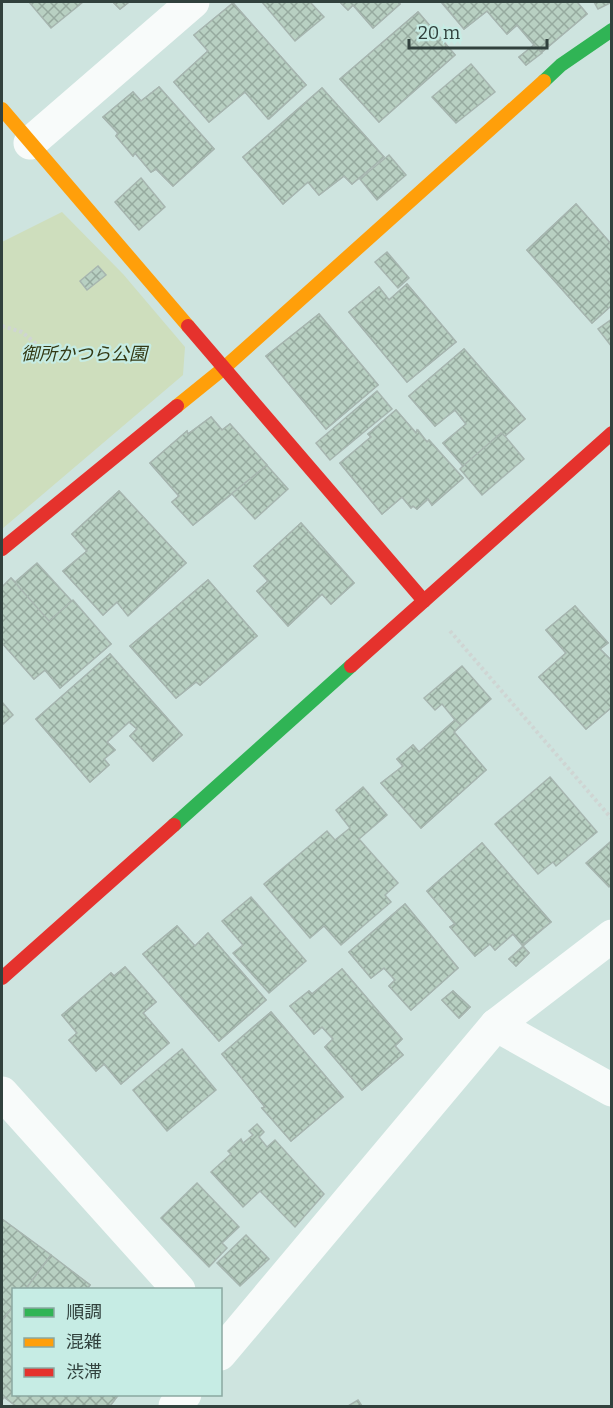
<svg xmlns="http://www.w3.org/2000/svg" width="613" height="1408" font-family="Bitter,'Noto Sans JP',serif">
<defs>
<pattern id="building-cross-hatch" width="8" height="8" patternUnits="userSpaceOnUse" patternTransform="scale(1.5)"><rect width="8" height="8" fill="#b8d0c2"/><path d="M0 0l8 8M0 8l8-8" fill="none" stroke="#96aa9f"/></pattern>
</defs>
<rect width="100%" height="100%" fill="#cee4df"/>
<path fill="#cedebd" d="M62 212 123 274 185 347 183 375 2 529V242Z"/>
<g fill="url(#building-cross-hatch)" stroke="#a6b5af" stroke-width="1.5">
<path d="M29 2H83L51 28Z"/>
<path d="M113 2H129L120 9Z"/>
<path d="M113 2H129L120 9Z"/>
<path d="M262 2H310L324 17 295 41Z"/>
<path d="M340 2H398L400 4 373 28 353 5 348 10Z"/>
<path d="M340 2H398L400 4 373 28 353 5 348 10Z"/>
<path d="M441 2H577L587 14 541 53 517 25 507 34 487 11 464 29Z"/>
<path d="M442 2H577L587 14 526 65 519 57 534 45 517 25 507 34 487 11 464 29Z"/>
<path d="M594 2H612L598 9Z"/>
<path d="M233 3 306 85 269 119 245 92 209 122 174 82 208 51 194 35Z"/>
<path d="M233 3 306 85 268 119 245 92 209 122 174 82 208 51 194 35Z"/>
<path d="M418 12 455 55 379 122 340 79Z"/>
<path d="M418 12 455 55 379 122 340 79Z"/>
<path d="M534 45 542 53 526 65 519 57Z"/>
<path d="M471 64 495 92 456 123 432 97Z"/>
<path d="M159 87 214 149 173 186 156 169 151 172 135 153 133 156 116 136 118 133 103 117 133 92 141 101Z"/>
<path d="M159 87 214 149 173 186 156 169 151 172 135 153 133 156 116 136 118 133 103 117 133 92 141 101Z"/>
<path d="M322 88 384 157 352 184 344 176 319 195 308 182 283 204 243 157Z"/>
<path d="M322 88 384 157 352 184 344 176 319 195 308 182 283 204 243 157Z"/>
<path d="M389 155 406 175 377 200 360 179Z"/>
<path d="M141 178 165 207 139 230 115 202Z"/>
<path d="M576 204 612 245V305L592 323 527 250Z"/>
<path d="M576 204 612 245V305L592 323 527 250Z"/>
<path d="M387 252 409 278 398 288 375 262Z"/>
<path d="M98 266 106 275 87 290 80 281Z"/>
<path d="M407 284 456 342 407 382 349 312 379 287 389 300Z"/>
<path d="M407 284 456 342 407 382 349 312 379 287 389 300Z"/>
<path d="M319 314 378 385 326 429 266 356Z"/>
<path d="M319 314 378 385 326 429 266 356Z"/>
<path d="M612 319V347L598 329Z"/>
<path d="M464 349 525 419 505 436 524 459 482 495 460 469 463 466 443 443 466 424 455 410 435 426 409 396Z"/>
<path d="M464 349 525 419 505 436 501 433 463 466 443 443 466 424 455 410 435 426 409 396Z"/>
<path d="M377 391 392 409 330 460 316 443Z"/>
<path d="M396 410 416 433 418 430 427 442 429 440 463 478 432 505 428 499 417 509 413 506 411 508 402 497 382 514 340 463 371 437 368 434Z"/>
<path d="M396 410 416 433 417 430 427 442 429 440 463 478 432 505 428 499 417 509 413 506 411 508 402 497 382 514 340 463 371 437 368 434Z"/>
<path d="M211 417 222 430 230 424 288 489 255 519 232 494 193 525 172 502 179 496 150 463 187 431 188 434Z"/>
<path d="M211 417 222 430 230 424 267 465 193 525 172 502 179 496 150 463 187 431 188 434Z"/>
<path d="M119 491 186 563 128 615 117 602 103 615 63 571 87 551 72 534Z"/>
<path d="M119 491 186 563 128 616 117 602 103 615 63 571 87 551 72 534Z"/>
<path d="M301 523 354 583 331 604 322 594 288 626 257 591 268 581 254 566Z"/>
<path d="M301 523 354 583 331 604 322 594 288 626 257 591 268 581 254 566Z"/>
<path d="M37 563 111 644 60 688 45 670 34 679 2 643V587L11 578 15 582Z"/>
<path d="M11 578 49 621 73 600 111 644 60 688 45 670 34 679 2 643V587Z"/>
<path d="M208 580 257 636 200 685 196 682 176 698 130 646Z"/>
<path d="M208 580 257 636 200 685 196 682 176 698 130 646Z"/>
<path d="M575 606 608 643 600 649 612 661V707L586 729 539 677 566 653 546 630Z"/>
<path d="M575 606 608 643 600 649 612 661V707L586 729 539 677 566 653 546 630Z"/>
<path d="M110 654 182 735 153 761 130 736 137 729 129 722 107 742 115 750 104 759 109 765 90 782 36 719Z"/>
<path d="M110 654 182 735 153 761 130 736 137 729 129 722 107 742 115 750 104 759 109 765 90 782 36 719Z"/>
<path d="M462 666 491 699 454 732 486 770 421 828 381 783 403 766 397 759 413 745 419 752 455 720 442 704 435 710 424 698Z"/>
<path d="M2 702 13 715 2 725Z"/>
<path d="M455 720 461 725 454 732 486 770 421 828 381 783 403 766 397 759 413 745 419 752Z"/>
<path d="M550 777 597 832 556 866 553 862 538 874 495 824Z"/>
<path d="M363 787 387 815 359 839 398 883 385 895 391 902 341 945 324 926 310 938 264 884 327 831 335 840 350 828 336 810Z"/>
<path d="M610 842 612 884 609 887 586 863Z"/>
<path d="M482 843 551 922 523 946 513 934 495 950 490 944 475 956 450 927 455 924 427 891Z"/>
<path d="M482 843 551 922 522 945 513 934 495 950 490 944 475 956 450 927 455 924 427 891Z"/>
<path d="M251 897 306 961 269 993 233 953 243 945 222 921Z"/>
<path d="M405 904 458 968 411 1010 389 986 395 980 384 968 371 978 349 952Z"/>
<path d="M405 904 458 968 411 1010 389 986 395 980 384 968 371 978 349 952Z"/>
<path d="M177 926 195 946 208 933 266 1000 219 1041 143 954Z"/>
<path d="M177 926 195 946 208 933 266 1000 219 1041 143 954Z"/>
<path d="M523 946 529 953 516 966 509 959Z"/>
<path d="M523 947 529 953 516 966 509 959Z"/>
<path d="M125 967 156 1002 143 1013 169 1043 121 1084 104 1064 96 1071 69 1040 77 1033 62 1015 111 973 114 976Z"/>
<path d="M125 967 156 1002 143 1013 169 1043 121 1084 104 1064 96 1071 69 1040 77 1033 62 1015 111 973 114 976Z"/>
<path d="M342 969 402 1039 395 1046 403 1055 362 1090 325 1047 333 1039 322 1027 314 1034 290 1006 309 991 312 994Z"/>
<path d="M342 969 402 1039 395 1046 403 1055 362 1090 325 1047 333 1039 322 1027 314 1034 290 1006 309 991 312 994Z"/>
<path d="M453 991 470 1007 459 1018 442 1000Z"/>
<path d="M453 991 470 1007 459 1018 442 1000Z"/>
<path d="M271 1012 343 1097 291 1141 262 1108 265 1107 222 1054Z"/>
<path d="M271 1012 343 1097 291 1141 262 1108 265 1107 222 1054Z"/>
<path d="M182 1049 216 1090 167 1131 133 1090Z"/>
<path d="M257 1124 264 1132 259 1137 267 1147 275 1140 324 1194 295 1227 260 1191 243 1207 211 1172 231 1154 228 1151 241 1139 243 1143 253 1135 249 1131Z"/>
<path d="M197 1183 239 1227 222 1243 227 1248 209 1267 161 1218Z"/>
<path d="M2 1219 90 1285 87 1290H14V1394H119L110 1406H16L4 1397 2 1400Z"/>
<path d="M2 1219 51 1255 25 1290H14V1305L2 1321Z"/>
<path d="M246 1235 269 1259 240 1286 217 1263Z"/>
<path d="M51 1255 90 1285 86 1290H25Z"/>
<path d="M14 1305V1394H119L110 1406H16L4 1397 2 1400V1321Z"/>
<path d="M358 1400 362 1406H348Z"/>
</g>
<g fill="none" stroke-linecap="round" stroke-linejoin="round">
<g stroke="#cfd5d3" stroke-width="4" stroke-dasharray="3 3" stroke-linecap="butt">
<path d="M2 326 22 332 47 353"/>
<path d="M450 631 612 819"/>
</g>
<g stroke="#f8fbfa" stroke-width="33">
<path d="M30 143 193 2"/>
<path d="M496 1025 612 1090"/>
<path d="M2 1093 179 1290"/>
<path d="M220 1354 496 1025 612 936"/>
<path d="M175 1406 185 1394"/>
</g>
<g stroke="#30b455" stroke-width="14">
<path d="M544 81 561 65 612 30"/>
<path d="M174 825 351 666"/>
</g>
<g stroke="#ff9f0a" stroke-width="14">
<path d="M2 109 188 326"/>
<path d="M177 406 224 368 544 81"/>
</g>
<g stroke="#e5322d" stroke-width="14">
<path d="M188 326 424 601"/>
<path d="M2 549 177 406"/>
<path d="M351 666 612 433"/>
<path d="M2 978 174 825"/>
</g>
</g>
<g text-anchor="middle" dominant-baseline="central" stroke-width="4.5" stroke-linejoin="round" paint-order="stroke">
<g font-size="18" font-style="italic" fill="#333914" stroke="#c6ece4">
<text x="84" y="354">御所かつら公園</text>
</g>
</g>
<rect width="613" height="1408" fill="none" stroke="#31413d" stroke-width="6"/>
<rect x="12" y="1288" width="210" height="108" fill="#c6ece4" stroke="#8aa8a1" stroke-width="1.5"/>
<rect x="24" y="1308" width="30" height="9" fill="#30b455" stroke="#8aa8a1" stroke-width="1.5"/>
<text x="66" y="1318" font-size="18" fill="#31413d">順調</text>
<rect x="24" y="1338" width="30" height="9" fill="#ff9f0a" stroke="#8aa8a1" stroke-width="1.5"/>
<text x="66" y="1348" font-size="18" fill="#31413d">混雑</text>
<rect x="24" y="1368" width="30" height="9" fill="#e5322d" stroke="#8aa8a1" stroke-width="1.5"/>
<text x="66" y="1378" font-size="18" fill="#31413d">渋滞</text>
<path d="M409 39v9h138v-9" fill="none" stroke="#31413d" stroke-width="3"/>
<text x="418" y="39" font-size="18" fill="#31413d" stroke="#c6ece4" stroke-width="4.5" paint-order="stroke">20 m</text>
</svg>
